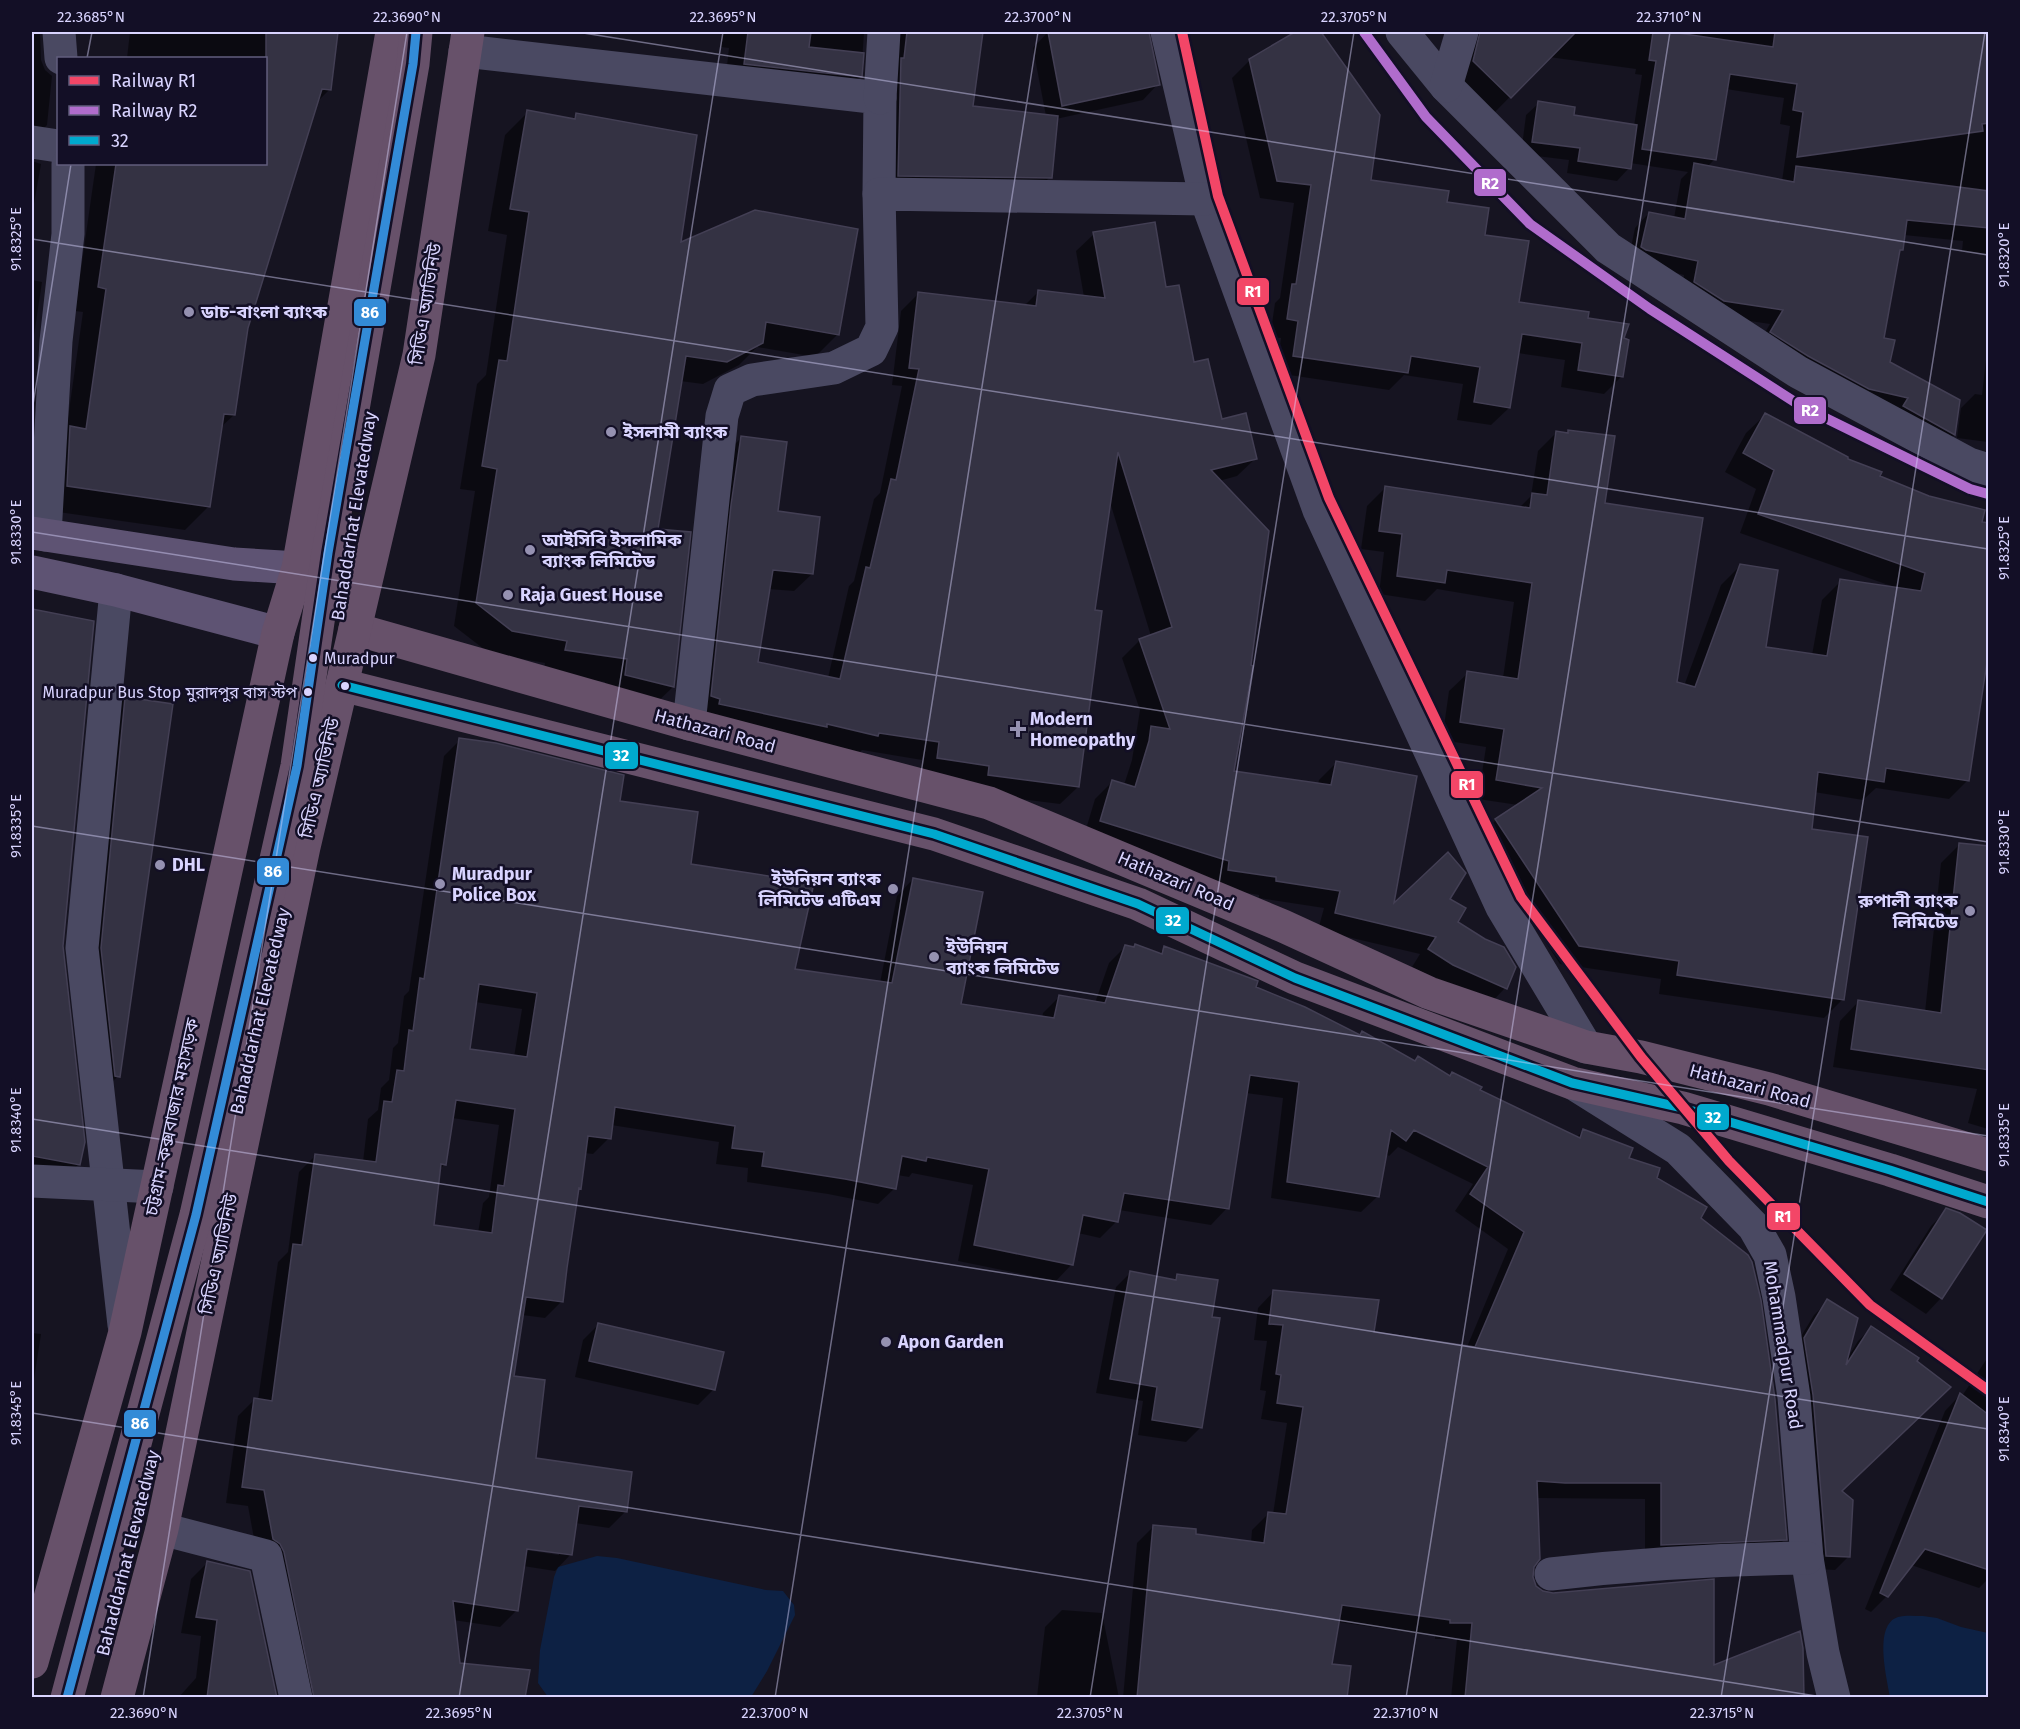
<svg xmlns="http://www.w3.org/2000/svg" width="2020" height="1729" font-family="'Fira Sans','Noto Sans Bengali',sans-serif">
<rect width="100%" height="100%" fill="#161421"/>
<g fill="#0d2144">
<path d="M597 1556 617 1558 766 1590 783 1591 794 1605 795 1615 767 1671 751 1697H548L538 1683 540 1650 554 1577 558 1567Z"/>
<path d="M1923 1616 1937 1618 1961 1627 1988 1633V1697H1890C1887 1678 1873 1625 1898 1617 1905 1615 1915 1616 1923 1616Z"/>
</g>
<g fill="#0007" fill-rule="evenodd">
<path d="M32 32H40L41 60 45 70 52 76 47 125 32 140Z"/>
<path d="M130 32H337L330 89 317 102 247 328 234 415 220 428 209 506 185 530 44 510 66 432 83 312 75 311 96 164H266V58H127Z"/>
<path d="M723 32H981L971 107 1046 116 1033 48 1048 32H1148L1158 84 1143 100 1056 119 1050 177 1030 197 879 195 874 36 864 33 861 76 841 97 725 83 729 48 721 47Z"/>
<path d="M1298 32H1319L1378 115 1369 181 1445 203 1483 236 1517 303 1586 320 1622 339V376L1604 394 1561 387 1565 360 1518 353 1509 408 1491 425 1457 420 1463 384 1404 375 1389 390 1276 373 1281 338 1270 337 1275 303 1280 298 1294 203 1260 198 1232 78 1250 60Z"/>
<path d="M1481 32H1526L1535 41 1536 32H1671L1683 33V32H1988V254L1962 251 1963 241 1904 235 1901 249 1898 253 1883 339 1888 363 1959 401 1954 435 1940 449 1757 346 1770 324 1709 315 1681 296 1684 275 1628 262 1635 228 1649 213 1674 218 1681 179 1688 172 1630 163 1629 168 1617 181 1567 173 1569 160 1521 154 1526 115 1539 103 1572 117 1634 126 1642 75 1635 74 1636 69 1549 57 1494 113 1458 77 1465 47ZM1726 89 1784 98 1780 124 1790 126 1782 181 1707 167 1715 159Z"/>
<path d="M528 112 571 120 576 115 679 244 838 334 815 357 757 347 739 365 703 384 680 381 656 530 689 533 673 687 650 709 603 698 605 682 543 673 545 663 489 653 454 626 475 491 460 489 477 384 486 375 507 235 488 231 505 135Z"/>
<path d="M32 161 41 164 32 215Z"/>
<path d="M1094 234 1165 289 1193 364 1221 421 1255 459 1237 476 1219 481 1232 772 1318 784 1319 780 1336 763 1392 907 1448 899 1456 922 1505 988 1488 1006 1412 967 1420 954 1318 930 1324 908 1259 898V895L1211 887 1083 839 1095 799 1113 781 1124 785 1132 760 1140 710 1122 658 1140 640 1151 636 1109 499 1093 611 1078 787 1060 804 971 793 920 775 922 760 862 750 859 753 702 722 724 455 741 438 776 513 812 574 794 591 768 589 756 663 828 678 849 586 854 581 874 499 880 493 902 386 892 385 901 311 919 293 1024 306 1038 292 1084 297 1076 251Z"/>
<path d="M32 280 42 282 32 349Z"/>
<path d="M1988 342V442L1957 438 1961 408 1975 394 1982 395Z"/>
<path d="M1765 415 1878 477 1980 523 1968 780 1949 799 1876 788 1863 800 1814 792 1810 830 1843 999 1824 1018 1659 994 1661 979 1560 964 1477 838 1496 820 1518 805 1478 799 1486 747 1442 740 1449 691 1468 673 1503 678 1514 602 1437 589 1425 601 1379 594 1384 552 1361 549 1367 506 1386 487 1519 508 1531 496 1538 451 1557 432 1566 434 1569 431 1603 504 1675 683 1684 686 1721 585 1740 566 1765 648 1812 655 1822 600 1841 581 1897 588 1740 533 1756 489 1725 472 1746 433Z"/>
<path d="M32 611 93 622 62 946 79 1164 58 1184 32 1179Z"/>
<path d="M125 698 118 1076 100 1095 83 967 107 717Z"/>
<path d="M460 740 618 802 689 866 793 971 880 983 897 896 913 879 960 1005 1042 1018 1043 1013 1059 997 1095 1003 1109 963 1125 947 1158 954 1165 948 1414 1062 1449 1077 1452 1074 1478 1090 1576 1138 1583 1131 1628 1158 1655 1178 1699 1218 1785 1539 1769 1555 1645 1561V1499L1536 1498 1531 1576 1535 1586 1543 1593 1712 1667 1803 1698H1451L1457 1639H1435V1636L1338 1622 1331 1665 1345 1698H1123L1137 1543 1153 1527 1194 1536 1251 1543 1252 1530 1269 1513 1273 1514 1287 1423 1261 1419 1266 1391 1260 1390 1267 1341 1254 1340 1258 1308 1274 1291 1372 1334 1467 1347 1508 1249 1455 1211 1473 1184 1398 1147 1389 1156 1385 1154 1378 1196 1361 1212 1271 1198 1283 1098 1246 1093 1227 1208 1211 1225 1119 1210 1117 1221 1100 1238 1078 1233 1072 1264 1056 1281 958 1261 973 1185 912 1173 909 1177 897 1175 895 1188 878 1204 828 1194 747 1182 748 1168 716 1164 719 1142 611 1125 609 1138 593 1154 584 1153 562 1301 545 1318 522 1315 513 1378 534 1460 625 1512 609 1528 575 1523 571 1554 555 1571 523 1566 517 1610 500 1627 453 1620 459 1665 524 1698H296L257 1555 248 1506 226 1503 238 1416 254 1400H258L278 1262 288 1252 299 1172 316 1155 363 1162 368 1119 378 1110 381 1088 389 1080 393 1048 398 1043 404 996 409 991 444 756ZM475 1002 522 1009 514 1057 468 1051ZM452 1118 499 1125 489 1197 483 1203 478 1233 433 1227 439 1170 445 1164ZM519 1546 559 1552V1555L519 1549Z"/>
<path d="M1960 844 1988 847V1129L1968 1123 1977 1089 1833 1067 1840 1021 1858 1002 1925 1012 1941 863Z"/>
<path d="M1947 1210 1941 1298 1926 1314 1890 1290 1931 1226Z"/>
<path d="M1130 1273 1172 1281 1178 1275 1210 1318 1201 1427 1186 1442 1138 1435 1143 1401 1096 1393 1116 1287Z"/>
<path d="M1828 1301 1847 1359 1858 1341 1871 1328 1840 1491 1849 1556 1835 1570 1813 1569 1791 1353 1814 1315Z"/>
<path d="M598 1325 714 1389 698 1405 575 1377 583 1340Z"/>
<path d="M32 1333 41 1334 32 1392Z"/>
<path d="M1988 1357V1582L1986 1581 1979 1588 1911 1565 1887 1596 1871 1612 1865 1609 1945 1411 1960 1395 1962 1396Z"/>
<path d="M207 1563 275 1698H178L196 1678 201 1636 181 1633 191 1579Z"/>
<path d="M1062 1610 1102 1613 1119 1698H1025L1037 1697 1045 1627Z"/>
</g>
<g fill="#343243" stroke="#433f54" stroke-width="1.5" fill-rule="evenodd">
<path d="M266 32H338L331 90 322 89 248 328 235 415 224 414 210 507 67 486 70 426 86 429 106 289 98 287 116 164H266Z"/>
<path d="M748 32H811L809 47 864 53 862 77 744 64Z"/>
<path d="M907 32H983L973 106 1058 116 1052 178 898 176 901 58H904Z"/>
<path d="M1048 32H1149L1160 85 1062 106Z"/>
<path d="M1295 32H1321L1380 115 1371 180 1449 191 1447 202 1489 208 1485 235 1529 241 1519 302 1589 312 1588 318 1629 324 1624 338 1629 340 1623 377 1578 370 1582 343 1522 334 1510 408 1474 402 1480 367 1411 356 1408 373 1293 356 1298 321 1287 319 1292 284H1296L1311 185 1277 181 1249 59Z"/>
<path d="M1480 32H1576L1511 98 1473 61Z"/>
<path d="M1653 32H1671L1773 47 1775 32H1989V123L1982 124 1983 131 1797 157 1803 112 1793 110 1797 84 1730 74 1716 160 1642 149 1656 61 1649 60Z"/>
<path d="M1538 101 1575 107 1574 115 1637 125 1631 169 1578 161 1580 148 1532 142Z"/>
<path d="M527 110 575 119 576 113 697 135 681 242 755 210 858 229 839 335 766 322 763 343 727 362 686 356 658 529 691 532 674 687 625 675 627 659 565 650 567 641 512 631 476 603 497 469 482 466 499 360 507 361 529 212 510 209Z"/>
<path d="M1694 163 1794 182 1796 166 1989 191V228L1907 220 1903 250H1900L1884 338 1895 340 1890 362 1960 400 1955 435 1903 406 1908 398 1869 389 1808 356 1770 332 1783 310 1724 301 1694 282 1698 261 1646 250 1641 247 1649 212 1685 219Z"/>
<path d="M1155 222 1166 287 1179 285 1194 362 1208 359 1222 419 1246 413 1257 459 1211 470 1269 531 1251 665 1253 666 1234 771 1331 785 1336 761 1417 776 1394 903 1448 852 1466 873 1450 899 1466 908 1458 922 1485 939 1504 947 1516 967 1507 989 1453 965 1428 949 1436 937 1335 913 1340 891 1276 881V877L1228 870 1229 861 1100 821 1112 780 1135 787 1149 741 1151 726 1170 729 1139 639 1172 627 1118 452 1095 610 1102 611 1079 787 988 775 989 766 937 758 939 742 879 733 878 736 827 724V727L719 704 720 699 711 696 731 505 741 436 787 442 778 511 820 517 813 574 773 570 758 662 840 679 866 567 870 568 891 479 896 480 919 369 909 368 918 292 1036 306 1038 290 1105 298 1093 232Z"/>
<path d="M1765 413 1848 457V459L1882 472 1880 476 1929 496 1985 510 1982 522 1989 523V649L1969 781 1886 768 1884 782 1818 772 1812 829 1868 837 1844 1000 1677 975 1679 961 1579 946 1495 819 1542 788 1496 780 1504 729 1460 722 1467 671 1518 679 1532 583 1447 570 1445 583 1397 576 1402 534 1379 531 1385 486 1530 508 1532 493 1547 495 1556 431 1568 433V430L1615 436 1605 503 1703 518 1677 682 1695 687 1740 564 1778 570 1766 647 1827 656 1840 579 1921 591 1925 573 1758 514 1774 470 1743 453Z"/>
<path d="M32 609 94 621 63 946 85 1142 80 1165 32 1156Z"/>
<path d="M125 697 173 704 120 1077 115 1076 101 948Z"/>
<path d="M459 738 496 743 624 775 620 801 698 812 691 864 814 883 795 969 892 983 913 878 983 892 961 1004 1054 1018 1059 995 1105 1003 1125 945 1134 947 1135 944 1162 954 1164 946 1258 981 1256 987 1305 1007 1360 1035 1362 1031 1415 1061 1418 1056 1450 1076 1452 1072 1482 1087 1480 1090 1580 1138 1583 1129 1633 1148 1629 1158 1660 1168 1657 1178 1707 1207 1701 1218 1748 1255 1752 1262 1761 1300 1775 1399 1787 1540 1661 1545V1483H1565L1537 1481 1540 1559 1534 1567 1533 1577 1536 1586 1543 1591 1553 1593 1714 1579V1665L1800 1631 1803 1648 1804 1698H1465L1472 1623H1450V1620L1342 1605 1332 1664 1351 1666 1347 1698H1137L1153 1525 1196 1529V1534L1264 1543 1268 1512 1286 1514 1303 1407 1277 1403 1281 1375 1276 1374 1283 1325 1269 1324 1273 1290 1379 1300 1374 1332 1475 1347 1524 1232 1470 1194 1488 1167 1414 1130 1406 1141 1391 1130 1379 1197 1287 1182 1299 1082 1250 1075 1229 1209 1124 1193 1118 1222 1083 1215 1073 1265 974 1245 989 1169 927 1157 926 1161 902 1156 896 1189 845 1179 762 1166 764 1152 732 1148 735 1126 615 1107 611 1139 588 1136 581 1189 579 1188 567 1268 563 1302 526 1297 514 1376 545 1380 536 1458 632 1472 627 1512 579 1506 572 1555 527 1549 518 1611 453 1601 460 1663 530 1670 525 1698H314L284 1552 280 1544 273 1539 264 1490 242 1487 254 1398 272 1401 293 1244 302 1245 315 1154 376 1162 384 1101 392 1102 397 1070 404 1071 409 1030 413 1031 420 978 424 979ZM479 984 537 993 527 1057 470 1049ZM456 1100 515 1109 504 1186 498 1185 492 1233 434 1225 441 1164 446 1165Z"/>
<path d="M1959 843 1989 846V1070L1851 1049 1858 1000 1941 1013Z"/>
<path d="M1946 1208 1960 1213 1987 1230 1942 1299 1904 1274Z"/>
<path d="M1130 1271 1176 1280 1177 1274 1218 1280 1212 1317 1220 1318 1202 1428 1152 1420 1157 1387 1110 1379Z"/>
<path d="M1827 1299 1858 1318 1846 1365 1871 1326 1919 1358 1917 1361 1951 1387 1842 1491 1853 1500 1850 1557 1826 1556 1813 1395 1804 1338Z"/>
<path d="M598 1323 724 1352 715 1390 589 1361Z"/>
<path d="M1960 1393 1989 1415V1570L1925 1549 1888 1597 1880 1593Z"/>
<path d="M207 1561 250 1571 277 1698H207L217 1620 196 1617Z"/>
</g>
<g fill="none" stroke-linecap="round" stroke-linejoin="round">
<g stroke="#4a4962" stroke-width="33">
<path d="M59 32 61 58"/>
<path d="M1167 32 1206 199 1319 510 1502 907 1586 1047"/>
<path d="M1402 32 1446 86 1608 248 1798 372 1969 464 1988 470"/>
<path d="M465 51 880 98 879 194"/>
<path d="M1446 86 1462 32"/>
<path d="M880 98 884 32"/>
<path d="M32 142 58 146"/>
<path d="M45 535 56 341 68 234V164"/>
<path d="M116 590 82 948 124 1325"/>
<path d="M689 724 722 416 730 390 752 380 834 368 871 350 882 327 879 194 1206 199"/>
<path d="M1576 1085 1678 1149 1754 1227 1770 1255 1779 1297 1794 1397 1807 1558 1823 1653 1834 1698"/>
<path d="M32 1181 157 1187"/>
<path d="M162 1529 266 1556 296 1698"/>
<path d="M1551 1574C1636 1564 1721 1559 1807 1558"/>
</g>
<g stroke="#5e5373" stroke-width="33">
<path d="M32 533 234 564 298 568"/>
<path d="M32 572 116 590 278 633"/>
</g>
<g stroke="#67516a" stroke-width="33">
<path d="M355 629 689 724 989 803 1283 926 1429 993 1586 1047 1641 1057 1769 1089 1988 1155"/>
<path d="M342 685 934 834 1138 904 1295 978 1572 1083 1683 1108 1890 1170 1988 1202"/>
<path d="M32 1662 125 1332 278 633 298 568 392 32"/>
<path d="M117 1698 162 1529 304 847 419 355 468 32"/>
</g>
<path stroke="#43596b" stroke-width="4.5" stroke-dasharray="9 8" stroke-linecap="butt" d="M1364 32 1426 117 1530 224 1650 309 1801 406 1970 489 1988 494"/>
<path stroke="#67516a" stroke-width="33" d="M67 1698 196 1215 297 766 328 553 413 64 416 32"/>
<defs>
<path id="bus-1" d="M342 685 934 834 1138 904 1295 978 1572 1083 1683 1108 1890 1170 1988 1202"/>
<path id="bus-2" d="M67 1698 196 1215 297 766 328 553 413 64 416 32"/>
</defs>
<use href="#bus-1" stroke="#130f26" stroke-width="14"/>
<use href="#bus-2" stroke="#130f26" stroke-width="14"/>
<use href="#bus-1" stroke="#00a9ce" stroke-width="9"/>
<use href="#bus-2" stroke="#338bd7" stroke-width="9"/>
<defs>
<path id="rail-1" d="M1182 32 1218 196 1329 498 1521 897 1641 1057 1729 1161 1870 1305 1988 1390"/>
<path id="rail-2" d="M1364 32 1426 117 1530 224 1650 309 1801 406 1970 489 1988 494"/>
</defs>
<use href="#rail-1" stroke="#130f26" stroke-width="15"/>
<use href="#rail-2" stroke="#130f26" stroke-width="15"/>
<use href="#rail-1" stroke="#f34667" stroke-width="10"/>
<use href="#rail-2" stroke="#b06ccc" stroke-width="10"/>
</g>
<path fill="none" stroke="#d9d4ff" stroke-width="1.5" stroke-opacity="0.45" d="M577 32 1988 255M87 58 92 32M32 239 1988 549M32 411 71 164M32 532 1988 842M32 826 1988 1136M32 1119 1988 1429M32 1413 1829 1698M143 1698 407 32M459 1698 723 32M775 1698 1038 32M1090 1698 1354 32M1406 1698 1670 32M1721 1698 1985 32"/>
<g fill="#9591b1" stroke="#130f26" stroke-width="2">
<circle cx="189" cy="312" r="6"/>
<circle cx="611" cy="432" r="6"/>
<circle cx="530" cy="550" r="6"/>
<circle cx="508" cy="595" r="6"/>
<path d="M1015 720h6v6h6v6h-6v6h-6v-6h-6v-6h6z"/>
<circle cx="160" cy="865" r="6"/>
<circle cx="440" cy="884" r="6"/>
<circle cx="893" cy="889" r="6"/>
<circle cx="1970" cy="911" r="6"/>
<circle cx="934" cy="957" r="6"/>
<circle cx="886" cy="1342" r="6"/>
</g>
<g fill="#d9d4ff" stroke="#130f26" stroke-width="2">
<circle cx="313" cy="658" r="5"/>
<circle cx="345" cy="686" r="5"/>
<circle cx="308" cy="692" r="5"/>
</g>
<g text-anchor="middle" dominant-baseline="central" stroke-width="5" stroke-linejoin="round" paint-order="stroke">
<g font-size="16" fill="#d9d4ff" stroke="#130f26" text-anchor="start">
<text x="324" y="658">Muradpur</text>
<text x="297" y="692" text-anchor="end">Muradpur Bus Stop মুরাদপুর বাস স্টপ</text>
</g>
<g font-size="18" fill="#d9d4ff" stroke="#130f26">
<text transform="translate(426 304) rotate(-81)">সিডিএ অ্যাভিনিউ</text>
<text transform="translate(354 516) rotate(-81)">Bahaddarhat Elevatedway</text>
<text transform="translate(715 731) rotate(15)">Hathazari Road</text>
<text transform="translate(320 778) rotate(-77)">সিডিএ অ্যাভিনিউ</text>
<text transform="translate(1176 881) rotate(23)">Hathazari Road</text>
<text transform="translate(260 1011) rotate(-77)">Bahaddarhat Elevatedway</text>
<text transform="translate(1750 1086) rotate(15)">Hathazari Road</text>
<text transform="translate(172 1117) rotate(-78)">চট্টগ্রাম-কক্সবাজার মহাসড়ক</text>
<text transform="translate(219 1254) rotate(-78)">সিডিএ অ্যাভিনিউ</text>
<text transform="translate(1783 1345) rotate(81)">Mohammadpur Road</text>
<text transform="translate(128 1553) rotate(-76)">Bahaddarhat Elevatedway</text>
</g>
<g font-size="18" font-weight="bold" fill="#d9d4ff" stroke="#130f26" text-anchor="start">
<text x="201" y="312">ডাচ-বাংলা ব্যাংক</text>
<text x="623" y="432">ইসলামী ব্যাংক</text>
<text x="542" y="540">আইসিবি ইসলামিক<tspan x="542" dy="21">ব্যাংক লিমিটেড</tspan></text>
<text x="520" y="595">Raja Guest House</text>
<text x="1030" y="719">Modern<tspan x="1030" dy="21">Homeopathy</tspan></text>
<text x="172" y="865">DHL</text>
<text x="452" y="874">Muradpur<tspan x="452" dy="21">Police Box</tspan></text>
<text x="881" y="879" text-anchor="end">ইউনিয়ন ব্যাংক<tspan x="881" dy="21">লিমিটেড এটিএম</tspan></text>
<text x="1958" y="901" text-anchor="end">রুপালী ব্যাংক<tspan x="1958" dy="21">লিমিটেড</tspan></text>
<text x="946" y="947">ইউনিয়ন<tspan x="946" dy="21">ব্যাংক লিমিটেড</tspan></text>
<text x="898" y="1342">Apon Garden</text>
</g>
</g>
<g stroke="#130f26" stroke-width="2">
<rect x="1473" y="168" width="34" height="29" rx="6" fill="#b06ccc"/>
<rect x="1236" y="277" width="34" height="29" rx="6" fill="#f34667"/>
<rect x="353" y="298" width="34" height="29" rx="6" fill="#338bd7"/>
<rect x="1793" y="396" width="34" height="29" rx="6" fill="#b06ccc"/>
<rect x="604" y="741" width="35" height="29" rx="6" fill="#00a9ce"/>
<rect x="1450" y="770" width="34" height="29" rx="6" fill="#f34667"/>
<rect x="256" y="857" width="34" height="29" rx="6" fill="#338bd7"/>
<rect x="1155" y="906" width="35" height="29" rx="6" fill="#00a9ce"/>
<rect x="1696" y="1103" width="34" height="28" rx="6" fill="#00a9ce"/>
<rect x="1766" y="1202" width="35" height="29" rx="6" fill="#f34667"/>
<rect x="123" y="1409" width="34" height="29" rx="6" fill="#338bd7"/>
</g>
<g font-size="16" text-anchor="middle" font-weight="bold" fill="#fff">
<text x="1490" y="189">R2</text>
<text x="1253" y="297">R1</text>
<text x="370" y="318">86</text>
<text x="1810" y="416">R2</text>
<text x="621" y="761">32</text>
<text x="1467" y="790">R1</text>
<text x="273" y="877">86</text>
<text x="1173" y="926">32</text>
<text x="1713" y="1123">32</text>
<text x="1783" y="1222">R1</text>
<text x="140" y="1429">86</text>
</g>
<rect width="2020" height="1729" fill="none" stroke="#130f26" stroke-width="66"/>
<rect x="57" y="57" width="210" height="108" fill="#130f26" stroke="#625e7d" stroke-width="1.5"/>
<rect x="69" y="76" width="30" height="9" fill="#f34667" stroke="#625e7d" stroke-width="1.5"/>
<text x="111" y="87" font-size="18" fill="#d9d4ff">Railway R1</text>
<rect x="69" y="106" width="30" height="9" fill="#b06ccc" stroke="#625e7d" stroke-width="1.5"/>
<text x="111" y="117" font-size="18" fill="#d9d4ff">Railway R2</text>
<rect x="69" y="136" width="30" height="9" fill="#00a9ce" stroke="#625e7d" stroke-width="1.5"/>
<text x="111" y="147" font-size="18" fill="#d9d4ff">32</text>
<rect x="33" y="33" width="1954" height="1663" fill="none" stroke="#d9d4ff" stroke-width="2"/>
<g font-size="15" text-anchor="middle" fill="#d9d4ff">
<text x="91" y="22">22.3685°N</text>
<text x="407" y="22">22.3690°N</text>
<text x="723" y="22">22.3695°N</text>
<text x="1038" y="22">22.3700°N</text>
<text x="1354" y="22">22.3705°N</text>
<text x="1669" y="22">22.3710°N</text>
<text transform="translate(16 239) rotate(-90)" y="5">91.8325°E</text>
<text transform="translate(2004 255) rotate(-90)" y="5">91.8320°E</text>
<text transform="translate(16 532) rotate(-90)" y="5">91.8330°E</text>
<text transform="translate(2004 548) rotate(-90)" y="5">91.8325°E</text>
<text transform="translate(16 826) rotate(-90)" y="5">91.8335°E</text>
<text transform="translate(2004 842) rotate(-90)" y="5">91.8330°E</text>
<text transform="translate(16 1120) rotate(-90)" y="5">91.8340°E</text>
<text transform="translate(2004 1135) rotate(-90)" y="5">91.8335°E</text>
<text transform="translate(16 1413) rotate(-90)" y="5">91.8345°E</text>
<text transform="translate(2004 1429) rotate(-90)" y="5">91.8340°E</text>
<text x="144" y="1718">22.3690°N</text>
<text x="459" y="1718">22.3695°N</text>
<text x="775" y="1718">22.3700°N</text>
<text x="1090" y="1718">22.3705°N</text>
<text x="1406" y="1718">22.3710°N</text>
<text x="1722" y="1718">22.3715°N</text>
</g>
</svg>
